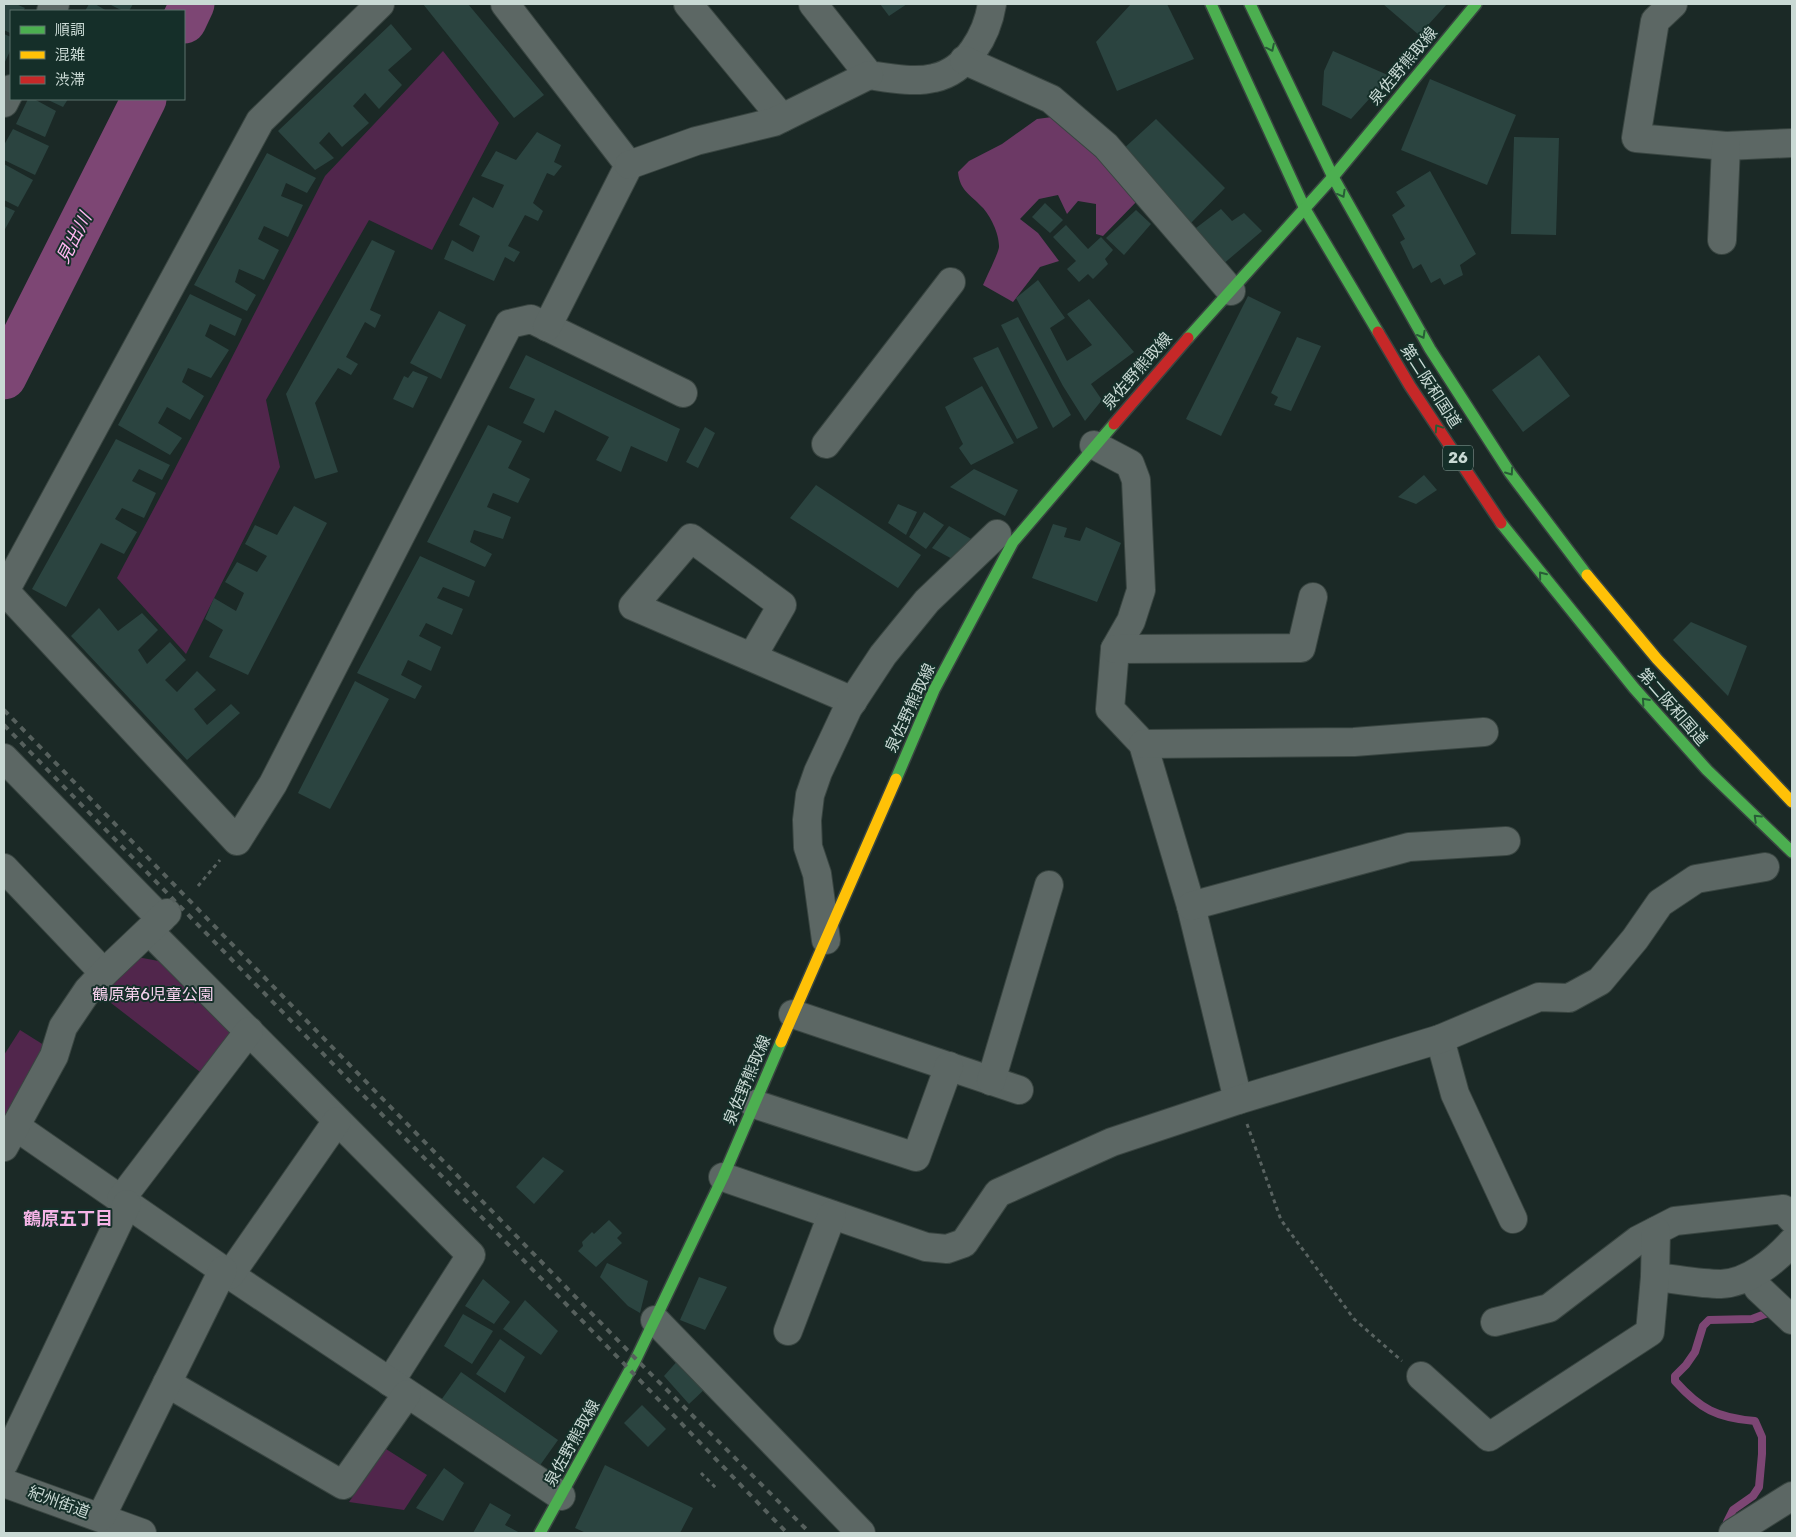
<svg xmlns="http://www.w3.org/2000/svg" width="1796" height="1537" font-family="Rubik,'Noto Sans JP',sans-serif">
<rect width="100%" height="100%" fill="#1b2926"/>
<g fill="#51264c">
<path d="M443 51 499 123 432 250 369 220 266 400 280 467 186 654 117 578 167 484 325 176Z"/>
<path d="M132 956 169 963 237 1031 204 1075 102 996Z"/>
<path d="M20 1030 47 1047 4 1119V1055Z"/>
<path d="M386 1449 427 1475 404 1510 349 1502Z"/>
</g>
<path fill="#6c3965" d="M1052 117 1103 154 1140 198 1103 236 1096 234V204L1078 201 1067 214 1058 195 1039 199 1020 219 1038 233 1059 261 1040 267 1013 302 983 285C986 278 1000 250 999 246 999 233 990 215 982 207 970 194 960 191 958 172L969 161 1002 144 1037 119Z"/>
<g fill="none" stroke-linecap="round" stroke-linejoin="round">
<path stroke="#7d4674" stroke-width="8" d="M1727 1522 1733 1510 1753 1496 1759 1487 1762 1454V1437L1755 1421C1717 1418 1700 1409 1675 1381V1376L1686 1365 1695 1352 1703 1326 1709 1320 1752 1319 1773 1311"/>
<g stroke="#7d4674" stroke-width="45">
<path d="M184 21 192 4"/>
<path d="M4 377 144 99"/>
</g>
</g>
<g fill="#2b4440">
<path d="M4 4H16L25 8 23 11H11L10 33 4 30Z"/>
<path d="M89 4H95L107 11H85Z"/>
<path d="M109 4H133L129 11H123Z"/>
<path d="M423 4H468L544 95 514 118Z"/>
<path d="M880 4H907L889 16Z"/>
<path d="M1131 4H1167L1194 59 1117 91 1096 42Z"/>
<path d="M1383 4H1447L1419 35Z"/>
<path d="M391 24 412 49 388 70 402 85 379 109 365 93 353 106 369 123 342 147 329 132 319 143 334 158 315 170 278 131Z"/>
<path d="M4 34 11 37V49L4 64Z"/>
<path d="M1333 51 1390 76 1351 119 1322 105 1324 71Z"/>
<path d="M1430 79 1516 115 1487 185 1401 150Z"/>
<path d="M28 99H34L56 111 45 137 16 124Z"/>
<path d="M46 99H68L63 107Z"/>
<path d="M1156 119 1225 188 1190 224 1121 151Z"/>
<path d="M13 129 49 146 35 175 4 160V145Z"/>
<path d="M537 132 561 145 554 162 562 166 554 176 547 173 533 203 543 211 538 221 525 215 508 246 520 252 514 262 505 257 494 281 444 259 452 240 473 252 480 236 459 225 473 197 493 208 504 185 481 176 496 151 516 160Z"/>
<path d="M1514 137 1559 138 1556 235 1511 234Z"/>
<path d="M267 153 316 178 307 193 286 183 281 196 303 205 288 237 264 226 258 239 279 250 264 280 239 269 235 282 256 295 247 311 194 285Z"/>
<path d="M4 164 33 180 18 207 4 200Z"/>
<path d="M1430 171 1476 254 1460 265 1463 275 1444 285 1440 278 1431 283 1421 264 1413 269 1400 242 1405 239 1392 215 1405 206 1396 192Z"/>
<path d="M1045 203 1063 220 1050 233 1032 217Z"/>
<path d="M4 206 15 211 4 231Z"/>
<path d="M1221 209 1232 221 1244 213 1262 231 1222 265 1192 231Z"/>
<path d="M1136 210 1151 224 1124 255 1106 238Z"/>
<path d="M1066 225 1088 249 1101 237 1113 250 1105 259 1108 264 1093 279 1088 274 1079 282 1067 269 1076 261 1053 237Z"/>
<path d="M372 240 395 251 370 310 381 315 375 328 365 322 346 357 358 364 351 375 338 368 315 403 338 472 315 479 286 394Z"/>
<path d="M1038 280 1065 318 1050 328 1067 361 1092 345 1067 314 1089 299 1134 352 1091 384 1102 400 1085 421 1063 386 1016 298Z"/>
<path d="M190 294 242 319 235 336 210 324 205 336 229 350 211 378 188 368 182 382 204 396 190 420 167 407 158 423 182 438 170 455 118 425Z"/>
<path d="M1248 296 1281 312 1221 436 1186 419Z"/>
<path d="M439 311 466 325 441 379 410 363Z"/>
<path d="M1018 317 1071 415 1053 428 1001 325Z"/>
<path d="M1297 337 1321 346 1291 411 1274 405 1278 397 1271 393Z"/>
<path d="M998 347 1038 428 1017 439 973 358Z"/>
<path d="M526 355 680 429 667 462 631 446 621 472 596 460 609 437 555 410 544 433 523 423 535 399 509 388Z"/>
<path d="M1539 355 1570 396 1523 432 1492 390Z"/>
<path d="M413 371 428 377 413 408 393 399 404 376 408 378Z"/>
<path d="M982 386 1014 443 971 465 959 448 963 444 945 407Z"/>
<path d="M488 425 522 441 508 468 530 479 518 503 493 493 487 507 511 517 503 539 474 530 470 542 492 554 485 567 427 542Z"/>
<path d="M705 427 715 433 698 468 686 462Z"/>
<path d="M116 439 170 465 162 480 139 469 132 481 156 493 144 518 122 508 115 519 137 532 124 554 101 543 66 607 32 589Z"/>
<path d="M974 469 1018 490 1005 516 950 487Z"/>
<path d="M1424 475 1437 490 1416 504 1398 497Z"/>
<path d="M816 485 921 555 898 588 790 518Z"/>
<path d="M898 504 917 512 906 535 888 523Z"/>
<path d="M294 506 327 523 248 675 209 657 223 630 205 619 214 598 236 611 244 593 225 582 237 562 257 572 267 556 245 544 255 525 277 535Z"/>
<path d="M924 512 944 525 926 549 909 537Z"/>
<path d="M1053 524 1067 528 1064 537 1080 541 1086 527 1121 543 1097 602 1032 578Z"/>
<path d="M949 526 973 540 956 561 932 548Z"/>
<path d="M420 556 475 581 469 597 443 587 437 598 463 609 452 635 426 623 419 636 441 647 431 671 408 660 401 675 422 686 415 699 357 673Z"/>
<path d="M99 608 118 631 142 613 158 630 138 650 147 664 170 642 186 660 165 680 177 692 197 671 216 690 194 709 207 725 231 704 240 713 187 760 71 636Z"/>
<path d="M1691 622 1747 646 1728 696 1673 640Z"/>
<path d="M355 681 389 699 330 809 298 793Z"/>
<path d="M543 1157 564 1171 534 1204 516 1187Z"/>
<path d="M609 1220 622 1233 617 1238 622 1243 596 1267 578 1251 583 1246 582 1242 592 1232 594 1234Z"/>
<path d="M607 1263 648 1281 640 1313 628 1306 600 1277Z"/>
<path d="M699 1277 727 1287 705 1330 680 1320Z"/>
<path d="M483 1279 510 1302 494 1324 465 1306Z"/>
<path d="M525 1300 558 1331 541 1355 503 1329Z"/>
<path d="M463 1314 493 1331 472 1364 444 1346Z"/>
<path d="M500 1339 525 1357 505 1393 476 1374Z"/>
<path d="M680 1358 707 1387 689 1404 664 1376Z"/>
<path d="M461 1372 558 1440 536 1471 439 1403Z"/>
<path d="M642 1405 666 1429 648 1447 624 1423Z"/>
<path d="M605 1465 693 1508 680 1533H586L575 1528Z"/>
<path d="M444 1468 464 1483 443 1521 416 1508Z"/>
<path d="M490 1503 511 1515 505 1525 520 1533H473Z"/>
</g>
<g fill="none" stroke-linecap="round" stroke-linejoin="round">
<defs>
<g id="street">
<path d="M380 4 260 121 5 591 237 841 273 784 509 324 531 319 683 393"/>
<path d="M505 4 629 165 547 327"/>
<path d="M688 4 782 118"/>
<path d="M813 4 869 75C889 78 914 83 934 78 967 71 987 35 992 4"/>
<path d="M1673 4 1655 21 1636 138 1726 146 1792 143"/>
<path d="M51 11 55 4"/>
<path d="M964 60 1051 99 1106 146 1231 291"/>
<path d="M4 103 11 89"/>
<path d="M629 165 696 141 774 122 869 75"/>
<path d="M1722 240 1726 146"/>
<path d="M826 444 951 282"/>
<path d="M1094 445 1130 464 1136 480 1141 590 1131 621 1115 649 1110 709 1143 744 1191 906 1238 1100"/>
<path d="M1115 649 1301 648 1313 597"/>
<path d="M752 657 782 605 691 538 633 606 853 701"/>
<path d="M1143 744 1354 742 1484 732"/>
<path d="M4 758 161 919"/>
<path d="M4 868 104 973"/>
<path d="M1191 906 1409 847 1506 841"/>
<path d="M149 931 471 1255 390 1382"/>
<path d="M826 940 817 874 808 847 807 820 810 795 818 772 848 708 883 655 927 601 997 534"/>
<path d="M793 1014 1019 1090"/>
<path d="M1440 1039 1455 1094 1513 1219"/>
<path d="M991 1081 1049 885"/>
<path d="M754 1104 916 1157 949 1066"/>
<path d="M15 1126 230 1275 561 1496"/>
<path d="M4 1147 54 1056 63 1027 88 990 104 973 167 913"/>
<path d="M723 1177 926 1247 947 1249 964 1243 998 1193 1112 1142 1238 1100 1440 1039 1539 997 1569 998 1600 981 1635 939 1660 903 1696 879 1765 867"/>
<path d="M121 1199 249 1031"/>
<path d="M230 1275 337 1121"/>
<path d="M1751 1276 1758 1288 1792 1320"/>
<path d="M1655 1277C1676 1279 1699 1284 1721 1284 1748 1283 1775 1261 1792 1242"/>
<path d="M655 1320 861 1533"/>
<path d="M1495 1322 1549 1308 1638 1240 1675 1221 1783 1209 1792 1219"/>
<path d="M788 1331 832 1215"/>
<path d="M1421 1376 1489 1437 1650 1332 1655 1277 1656 1231"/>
<path d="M167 1383 343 1485 407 1394"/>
<path d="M4 1463 127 1204"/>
<path d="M4 1483 142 1533"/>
<path d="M101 1517 223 1270"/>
<path d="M1733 1533 1792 1496"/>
</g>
<g id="fast">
<path d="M1211 4 1305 209 1378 332"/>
<path d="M1250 4 1333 177 1430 349 1510 473 1587 575"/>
<path d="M1188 338 1333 177 1476 4"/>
<path d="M1501 523 1634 688 1707 770 1792 852"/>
<path d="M896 779 934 690 1013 542 1114 424"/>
<path d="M540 1533 636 1359 723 1177 781 1042"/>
</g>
<g id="slow">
<path d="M1587 575 1657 659 1792 802"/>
<path d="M781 1042 896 779"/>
</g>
<g id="jam">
<path d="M1378 332 1410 386 1501 523"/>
<path d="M1114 424 1188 338"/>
</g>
</defs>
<use href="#street" stroke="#394541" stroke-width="30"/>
<use href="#fast" stroke="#394541" stroke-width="14"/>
<use href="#slow" stroke="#394541" stroke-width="14"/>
<use href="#jam" stroke="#394541" stroke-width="14"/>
<g stroke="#596361" stroke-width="3" stroke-dasharray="4 4" stroke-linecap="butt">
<path d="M198 886 220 860"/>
<path d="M1247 1124 1281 1220 1354 1319 1402 1361"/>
<path d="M701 1473 717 1489"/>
</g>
<use href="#street" stroke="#5c6764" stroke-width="28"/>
<use href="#fast" stroke="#4caf50" stroke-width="11"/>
<use href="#slow" stroke="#ffc107" stroke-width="11"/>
<use href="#jam" stroke="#c62828" stroke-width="11"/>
<g stroke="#56605d" stroke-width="4" stroke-dasharray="6 6" stroke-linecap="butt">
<path d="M4 710 636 1359 810 1533"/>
<path d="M4 725 630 1370 787 1533"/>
</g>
</g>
<defs><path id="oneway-chevron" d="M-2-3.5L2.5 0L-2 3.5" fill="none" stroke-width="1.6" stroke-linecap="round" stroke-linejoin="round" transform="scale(1.25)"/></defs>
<g stroke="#285c37">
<use href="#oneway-chevron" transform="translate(1271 48) rotate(64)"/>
<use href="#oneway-chevron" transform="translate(1342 194) rotate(61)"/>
<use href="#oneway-chevron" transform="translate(1422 335) rotate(61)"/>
<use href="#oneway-chevron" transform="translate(1438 428) rotate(-124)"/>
<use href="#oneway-chevron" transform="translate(1510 472) rotate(55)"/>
<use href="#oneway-chevron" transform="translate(1542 575) rotate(-129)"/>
<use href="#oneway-chevron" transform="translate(1645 701) rotate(-132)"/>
<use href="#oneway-chevron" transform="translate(1757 818) rotate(-136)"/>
</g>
<g text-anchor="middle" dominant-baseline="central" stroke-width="4" stroke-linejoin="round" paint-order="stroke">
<rect fill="#152f29" stroke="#93a6a1" stroke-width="1" x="1443" y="445.5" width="30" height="25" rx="4"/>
<g font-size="15" font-weight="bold" fill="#c9d9d4">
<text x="1458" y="458">26</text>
</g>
<g font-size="16" fill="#c9d9d4" stroke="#152f29">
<text transform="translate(1403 66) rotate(-50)">泉佐野熊取線</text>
<text transform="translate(1137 371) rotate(-49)">泉佐野熊取線</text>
<text transform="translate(1431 386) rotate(57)">第二阪和国道</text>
<text transform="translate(1673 707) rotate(49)">第二阪和国道</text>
<text transform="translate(910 708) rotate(-65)">泉佐野熊取線</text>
<text transform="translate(747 1080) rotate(-67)">泉佐野熊取線</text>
<text transform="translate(572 1443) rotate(-61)">泉佐野熊取線</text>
<text transform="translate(59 1502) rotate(20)">紀州街道</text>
</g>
<g font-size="16" fill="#f6d1ed" stroke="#152f29">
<text x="153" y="994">鶴原第6児童公園</text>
</g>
<g font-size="18" font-style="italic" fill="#feb6f0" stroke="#152f29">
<text transform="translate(74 238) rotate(-63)">見出川</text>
</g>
<g font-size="18" font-weight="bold" fill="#f5b4e7" stroke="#152f29">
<text x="68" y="1219">鶴原五丁目</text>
</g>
</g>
<rect width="1796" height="1537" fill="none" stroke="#c9d9d4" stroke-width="10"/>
<rect x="10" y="10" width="175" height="90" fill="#152f29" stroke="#5d736d"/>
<rect x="20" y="26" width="25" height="8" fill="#4caf50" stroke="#5d736d"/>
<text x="55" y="35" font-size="15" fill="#c9d9d4">順調</text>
<rect x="20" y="51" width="25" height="8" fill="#ffc107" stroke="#5d736d"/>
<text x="55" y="60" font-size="15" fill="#c9d9d4">混雑</text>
<rect x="20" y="76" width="25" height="8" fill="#c62828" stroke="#5d736d"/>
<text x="55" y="85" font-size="15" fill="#c9d9d4">渋滞</text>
</svg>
